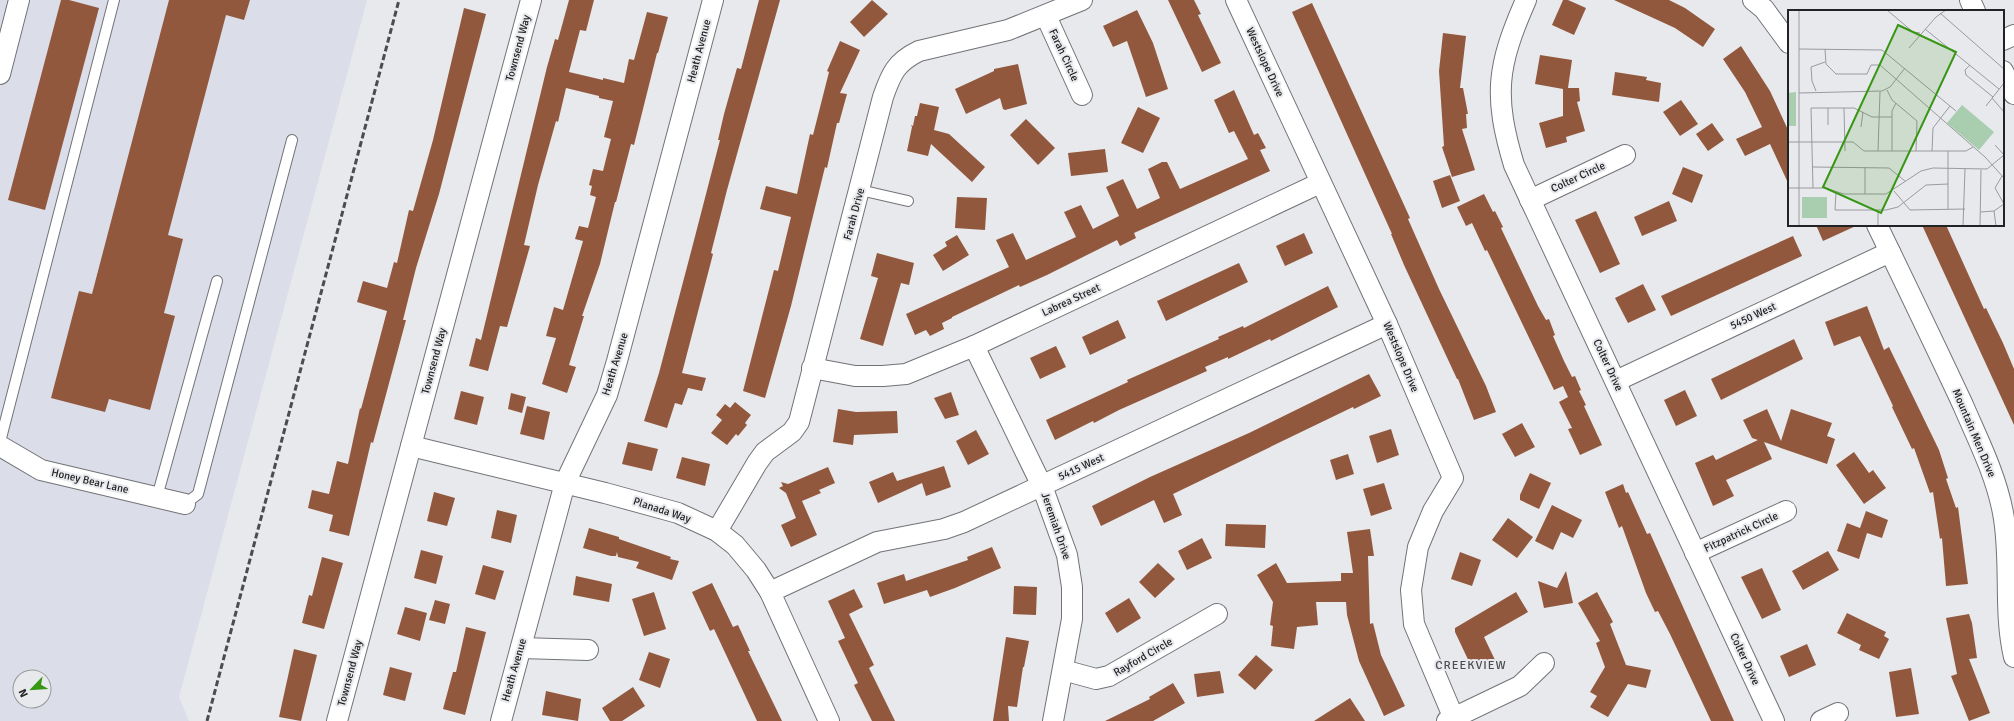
<svg xmlns="http://www.w3.org/2000/svg" width="2014" height="721" font-family="Signika,sans-serif">
<rect width="100%" height="100%" fill="#e8e9ed"/>
<path fill="#dbdde9" fill-rule="evenodd" d="M0 0H367L179 697 189 721H0ZM20 677H44V701H20Z"/>
<g fill="#92583d">
<path d="M61 0H69L99 8 45 210 8 200Z"/>
<path d="M169 0H250L244 20 226 15 168 235 183 239 164 313 175 316 150 410 109 399 105 412 51 398 79 291 92 294Z"/>
<path d="M569 0H594L586 31 580 30 569 72 603 80V78L624 83 629 59 634 60 647 12 668 17 658 53H657L634 145 631 144 616 202H615L600 264 582 316H584L569 365 576 367 567 393 542 384 556 338 546 336 554 307 563 310 583 241 575 239 579 226 588 228 596 197 590 195 592 186 589 185 593 169 603 171 611 139 604 137 613 101 599 98V96L566 88 558 122 556 121 538 185 524 245 530 246 507 327 500 326 488 371 469 366 476 338 481 340 547 67 555 39 558 40Z"/>
<path d="M759 0H780L727 190 711 253 713 254 682 373 706 378 702 391 688 388 682 405 675 403 667 428 644 421 659 373 692 248 720 140H718L724 114 737 68 741 69Z"/>
<path d="M872 0 888 14 864 37 850 22Z"/>
<path d="M1168 0H1194L1201 14 1198 15 1221 63 1202 72Z"/>
<path d="M1563 0H1568L1586 8 1574 35 1552 25Z"/>
<path d="M1614 0H1669L1685 8 1715 29 1703 47 1675 28Z"/>
<path d="M1312 3 1410 218 1408 219 1439 289 1486 386 1496 412 1474 420 1458 379H1457L1404 265 1391 234H1392L1292 12Z"/>
<path d="M464 8 486 14 439 194 416 268 403 320H406L373 443 371 442 349 536 329 531 333 515 308 508 312 490 329 494 337 461 348 464 360 408 361 409 387 311 357 302 363 281 387 288 394 262 397 263 409 210 413 211 433 140Z"/>
<path d="M1137 10 1153 43 1168 89 1146 97 1127 41 1113 47 1103 26Z"/>
<path d="M1443 33 1466 36 1460 88H1463L1468 114H1466L1467 128 1462 129 1475 170 1452 177 1442 147 1444 146 1439 71Z"/>
<path d="M840 41 860 50 840 93 847 94 839 123H837L827 168 825 167 791 306 765 398 743 391 774 270 778 271 791 217 760 209 766 186 797 194 810 134 813 135 829 72 827 71Z"/>
<path d="M1741 46 1770 91 1789 132V185L1770 144 1745 156 1736 139 1762 127 1745 92 1723 59Z"/>
<path d="M1540 55 1572 60 1568 88H1579L1580 101 1577 102 1585 131 1566 137 1567 142 1546 148 1539 123 1563 116V89L1535 84Z"/>
<path d="M1018 64 1027 104 1005 110 1003 109 1000 98 966 114 955 89 994 71V69Z"/>
<path d="M1615 72 1647 77 1646 80 1661 83 1659 102 1612 95Z"/>
<path d="M1234 90 1254 135 1258 133 1266 148 1260 150 1270 171 1134 233 1136 238 1120 246 1117 240 1047 275 1020 287 1019 285 952 317V318L942 323 944 329 930 336 926 330 915 335 906 314 1009 267 996 240 1013 233 1026 260 1076 237 1064 212 1081 205 1093 229 1119 216 1106 187 1123 179 1137 209 1160 198 1148 169 1162 162H1167L1180 189 1248 159 1234 131 1229 133 1214 100Z"/>
<path d="M1681 100 1698 124 1680 136 1663 112Z"/>
<path d="M920 103 939 107 934 130 949 134 985 167 972 182 931 144 928 156 907 151 912 127 911 125 913 126 915 116H917Z"/>
<path d="M1138 107 1160 118 1143 153 1121 143Z"/>
<path d="M1026 119 1055 148 1038 165 1010 135Z"/>
<path d="M1712 123 1724 140 1708 151 1696 134Z"/>
<path d="M1105 149 1108 172 1071 176 1068 153Z"/>
<path d="M1683 167 1703 175 1692 203 1672 194Z"/>
<path d="M1450 175 1460 201 1442 208 1433 181Z"/>
<path d="M1484 194 1493 212 1495 211 1503 227 1501 228 1538 306 1546 320 1549 319 1555 335 1553 336 1564 361 1572 377 1575 376 1581 390 1579 391 1586 405 1584 406 1602 445 1580 455 1568 429 1572 428 1559 402 1568 397 1563 386 1554 390 1487 250 1485 251 1472 223 1466 226 1457 207Z"/>
<path d="M957 197 987 198 985 230 955 228Z"/>
<path d="M1669 201 1677 221 1642 236 1634 217Z"/>
<path d="M1596 211 1620 264 1600 273 1575 220Z"/>
<path d="M1816 225H1858L1823 241Z"/>
<path d="M1922 225H1946L1984 309 1986 308 2003 343 2014 369V425Z"/>
<path d="M1304 233 1313 253 1285 266 1276 246Z"/>
<path d="M957 235 969 255 943 271 933 255 947 246 945 242Z"/>
<path d="M1793 236 1802 256 1671 316 1661 296Z"/>
<path d="M877 253 914 263 909 285 901 283 883 346 860 339 878 278 871 276Z"/>
<path d="M1239 263 1248 282 1166 321 1157 301Z"/>
<path d="M1643 284 1656 310 1628 323 1615 298Z"/>
<path d="M1328 286 1338 307 1271 341 1270 339 1228 359V357L1205 367 1207 371 1119 410 1094 423 1093 421 1055 440 1046 420 1128 382 1127 380 1219 339 1218 337 1243 326 1244 328Z"/>
<path d="M1867 306 1884 350 1889 347 1939 450 1948 478 1946 479 1956 508 1958 507 1968 584 1946 586 1942 538 1940 539 1933 492 1930 493 1914 448 1912 449 1892 407 1893 406 1860 336 1834 346 1825 322Z"/>
<path d="M1118 320 1126 338 1090 355 1082 337Z"/>
<path d="M1794 339 1803 359 1721 400 1711 379Z"/>
<path d="M1056 346 1066 367 1040 379 1030 358Z"/>
<path d="M1369 374 1381 396 1354 409 1353 407 1173 494 1182 515 1164 523 1154 500 1101 526 1092 506 1150 477 1249 433Z"/>
<path d="M1685 390 1697 416 1676 426 1664 400Z"/>
<path d="M461 391 484 397 477 425 454 419Z"/>
<path d="M951 392 959 415 945 419 934 398Z"/>
<path d="M511 393 526 397 522 413 508 409Z"/>
<path d="M735 402 751 415 745 423 747 425 738 436 736 434 727 445 711 433 722 420 716 415 725 404 730 408Z"/>
<path d="M527 406 550 412 544 440 520 434Z"/>
<path d="M838 409 856 412 897 411 898 433 854 435 853 445 833 442Z"/>
<path d="M1767 409 1781 441 1791 409 1832 423 1827 436 1835 439 1827 464 1764 442 1772 459 1726 480 1734 496 1713 506 1695 463 1713 455 1716 460 1758 440 1752 438 1743 420Z"/>
<path d="M1522 423 1535 447 1515 457 1502 434Z"/>
<path d="M1391 429 1399 455 1377 463 1369 436Z"/>
<path d="M976 430 989 454 968 465 956 441Z"/>
<path d="M628 442 658 449 652 471 622 464Z"/>
<path d="M1854 452 1869 473 1873 470 1886 488 1864 504 1836 465Z"/>
<path d="M1348 454 1354 474 1336 480 1330 460Z"/>
<path d="M682 457 710 464 705 486 676 478Z"/>
<path d="M944 466 951 487 926 496 922 483 878 503 869 482 893 472 897 481Z"/>
<path d="M828 467 835 483 819 490 821 493 802 501 817 535 791 547 781 525 796 518 786 493 779 488 783 486 781 482 788 484Z"/>
<path d="M1530 473 1551 483 1539 509 1520 500V495Z"/>
<path d="M1384 483 1392 509 1371 516 1363 489Z"/>
<path d="M1623 484 1626 493 1628 492 1647 534 1650 533 1734 721H1711L1670 634 1658 611 1655 612 1646 593 1622 526 1619 528 1605 492Z"/>
<path d="M434 492 455 498 447 526 427 521Z"/>
<path d="M1552 505 1582 520 1573 538 1561 532 1553 550 1535 541Z"/>
<path d="M497 510 517 515 511 543 491 538Z"/>
<path d="M1866 511 1888 520 1882 538 1867 533 1859 559 1837 551 1847 523 1860 528Z"/>
<path d="M1508 518 1533 537 1517 558 1492 540Z"/>
<path d="M1226 524 1266 525 1265 548 1225 546Z"/>
<path d="M589 528 619 537V539L671 557 670 559 679 561 672 580 636 568 639 562 618 557 617 552 616 556H611L583 548Z"/>
<path d="M1370 529 1374 556H1368L1370 624 1373 623 1381 655 1405 706 1384 716 1359 661 1347 615 1346 602H1316L1318 625 1297 627 1294 649 1271 646 1273 626 1270 625 1273 602 1257 575 1276 563 1287 583 1341 581V573H1353L1347 532Z"/>
<path d="M1202 538 1212 558 1187 570 1178 551Z"/>
<path d="M992 547 1001 568 955 588 930 597 927 590 884 604 877 583 904 574 906 581 968 560 967 557Z"/>
<path d="M421 550 443 556 436 584 414 578Z"/>
<path d="M1828 551 1839 570 1803 590 1792 571Z"/>
<path d="M1460 552 1481 560 1472 586 1451 579Z"/>
<path d="M322 557 343 563 324 629 302 623 309 595 312 596Z"/>
<path d="M1158 563 1175 579 1155 598 1139 582Z"/>
<path d="M483 565 504 571 495 600 475 594Z"/>
<path d="M1762 568 1781 610 1762 619 1741 577Z"/>
<path d="M1566 571 1573 603 1544 608 1538 581 1557 588Z"/>
<path d="M576 576 612 584 609 602 573 595Z"/>
<path d="M712 583 733 627 738 625 750 651H748L782 721H757L714 629 710 631 692 592Z"/>
<path d="M1014 586 1037 587 1036 615 1013 614Z"/>
<path d="M854 589 863 607 849 614 874 665 869 668 895 721H872L854 685 858 683 838 641 845 638 828 601Z"/>
<path d="M654 592 666 629 644 636 632 599Z"/>
<path d="M1516 592 1528 612 1484 637 1495 660 1473 670 1455 632V628Z"/>
<path d="M1597 592 1613 622 1610 624 1626 665 1651 670 1646 688 1628 684 1608 717 1590 707 1597 696 1590 692 1605 667 1596 643 1600 641 1578 603Z"/>
<path d="M1129 598 1141 618 1117 633 1105 613Z"/>
<path d="M435 600 450 604 445 624 429 620Z"/>
<path d="M405 607 427 613 420 641 397 634Z"/>
<path d="M1847 613 1886 632 1884 636 1889 639 1879 659 1859 650 1861 645 1837 633Z"/>
<path d="M1969 614 1972 623 1977 658 1969 659 1990 713 1969 721 1951 676 1957 674 1946 618Z"/>
<path d="M466 627 486 632 465 715 443 709 453 672H456Z"/>
<path d="M1006 637 1029 641 1024 667H1023L1017 707 1008 706 1009 721H993Z"/>
<path d="M1807 644 1816 665 1789 677 1780 656Z"/>
<path d="M294 649 317 655 301 721 279 717Z"/>
<path d="M649 652 670 659 660 688 639 680Z"/>
<path d="M1256 655 1273 670 1255 690 1238 675Z"/>
<path d="M390 667 412 673 405 701 383 695Z"/>
<path d="M1911 668 1919 714 1896 717 1889 672Z"/>
<path d="M1220 671 1224 693 1197 697 1194 674Z"/>
<path d="M1173 683 1185 703 1153 721H1105L1150 699 1149 697Z"/>
<path d="M633 687 645 706 622 721H610L602 708Z"/>
<path d="M546 691 581 699 578 721 542 715Z"/>
<path d="M1350 698 1365 721H1314Z"/>
</g>
<g fill="none" stroke-linecap="round" stroke-linejoin="round">
<defs>
<g id="service">
<path d="M860 190 908 201"/>
<path d="M0 442 114 0"/>
<path d="M157 497 217 281"/>
<path d="M185 504 198 494 292 140"/>
</g>
<g id="minor">
<path d="M1236 0 1387 324 1453 478 1433 511 1418 547 1411 590 1414 624 1455 721"/>
<path d="M1526 0C1497 66 1493 95 1514 165L1774 721"/>
<path d="M1753 0 1764 9 1789 43"/>
<path d="M1970 0 1975 11"/>
<path d="M1046 16 1082 95"/>
<path d="M2003 40 2014 35"/>
<path d="M2003 71 2014 94"/>
<path d="M0 74 19 0"/>
<path d="M1530 200 1625 155"/>
<path d="M1877 225C1906 285 1935 345 1963 405 1978 440 1996 475 2003 513 2012 560 2003 610 2014 657"/>
<path d="M974 346 1042 486 1067 555 1072 587V619L1053 721"/>
<path d="M812 368 855 376H883L906 374 974 346 1320 183"/>
<path d="M1616 381 1890 252"/>
<path d="M0 446 41 470 185 504"/>
<path d="M411 446 605 493 678 513 717 531 735 545 756 570 770 592 829 721"/>
<path d="M717 531 757 463 765 452 792 432 799 422 883 97C891 74 896 62 919 51L1008 30 1082 0"/>
<path d="M1695 553 1786 511"/>
<path d="M770 592 877 542 944 529 964 522 1387 324"/>
<path d="M521 648 588 650"/>
<path d="M1063 670 1096 679 1109 676 1217 614"/>
<path d="M337 721 531 0"/>
<path d="M501 721 565 483 607 395 617 361 713 0"/>
<path d="M1447 721 1520 686 1544 663"/>
<path d="M1821 721 1838 713"/>
</g>
</defs>
<use href="#service" stroke="#727377" stroke-width="12"/>
<use href="#minor" stroke="#727377" stroke-width="22"/>
<use href="#service" stroke="#fff" stroke-width="10"/>
<use href="#minor" stroke="#fff" stroke-width="20"/>
<path stroke="#4b4c4d" stroke-width="3" stroke-dasharray="6 3" stroke-linecap="butt" d="M207 721 399 0"/>
</g>
<g text-anchor="middle" dominant-baseline="central" stroke-width="4" stroke-linejoin="round" paint-order="stroke">
<g font-size="11" fill="#222324" stroke="#e8e9ed">
<text transform="translate(518 48) rotate(-75)">Townsend Way</text>
<text transform="translate(699 51) rotate(-75)">Heath Avenue</text>
<text transform="translate(1064 55) rotate(65)">Farah Circle</text>
<text transform="translate(1265 62) rotate(65)">Westslope Drive</text>
<text transform="translate(1578 177) rotate(-25)">Colter Circle</text>
<text transform="translate(854 214) rotate(-75)">Farah Drive</text>
<text transform="translate(1071 300) rotate(-25)">Labrea Street</text>
<text transform="translate(1753 316) rotate(-25)">5450 West</text>
<text transform="translate(1401 357) rotate(67)">Westslope Drive</text>
<text transform="translate(434 361) rotate(-75)">Townsend Way</text>
<text transform="translate(615 364) rotate(-73)">Heath Avenue</text>
<text transform="translate(1608 365) rotate(65)">Colter Drive</text>
<text transform="translate(1974 433) rotate(67)">Mountain Men Drive</text>
<text transform="translate(1081 467) rotate(-25)">5415 West</text>
<text transform="translate(90 481) rotate(13)">Honey Bear Lane</text>
<text transform="translate(662 510) rotate(18)">Planada Way</text>
<text transform="translate(1056 526) rotate(71)">Jeremiah Drive</text>
<text transform="translate(1741 532) rotate(-25)">Fitzpatrick Circle</text>
<text transform="translate(1143 657) rotate(-30)">Rayford Circle</text>
<text transform="translate(1745 659) rotate(65)">Colter Drive</text>
<text transform="translate(514 670) rotate(-74)">Heath Avenue</text>
<text transform="translate(350 673) rotate(-75)">Townsend Way</text>
</g>
<g font-size="12" letter-spacing="1" fill="#4b4c50" stroke="#e8e9ed">
<text x="1471" y="665">CREEKVIEW</text>
</g>
</g>
<g transform="translate(1788 10)">
<rect width="216" height="216" fill="#e8e9ed"/>
<path d="M8 82V116H0V83ZM174 95 206 122 191 140 159 113ZM14 187H39V208H14Z" fill="#a9cdaf"/>
<path fill="none" stroke="#999a9d" stroke-width="1" d="M11 0V216M99 0 125 22 132 23M152 3 216 59M137 19 211 79M121 38 148 7 158 0M11 39 94 40 168 101M37 39 38 54 48 64H79L83 55H92L197 147 216 168M182 55 177 60 178 65 205 87M99 80 104 90 129 111 128 141M28 81 24 71 23 57 37 52M11 83 94 81 102 77 117 58M204 88 216 102M198 96 216 73M56 98 57 141M40 115V98M73 117 75 102M0 132H65L76 141H178L185 137M207 135 216 145M90 141 92 82M104 141V101L108 93M144 141 145 118 162 96M160 141V199M25 157 101 158 117 171M77 157V184M214 166 207 178 216 194M0 178H37L56 184H98L133 161 145 158 199 159 216 145M25 178 23 98H66L84 107H104M106 181 122 200 177 199M48 182 47 200H98L110 197 138 175 160 174M206 201 208 216M193 202 206 201 216 194M90 216V200M175 216 177 159M192 216 193 160"/>
<path fill="#379614" fill-opacity="0.15" stroke="#379614" stroke-width="2" d="M110 15 168 42 93 203 35 177Z"/>
<rect width="216" height="216" fill="none" stroke="#222324" stroke-width="2"/>
</g>
<g transform="translate(32 689) rotate(245)"><circle r="19" fill="#e8e9ed" stroke="#999a9d"/>
<path d="M0-3L7 15L0 10L-7 15Z" fill="#379614"/>
<text y="-6" font-size="11" font-weight="bold" text-anchor="middle" fill="#222324">N</text>
</g>
</svg>
